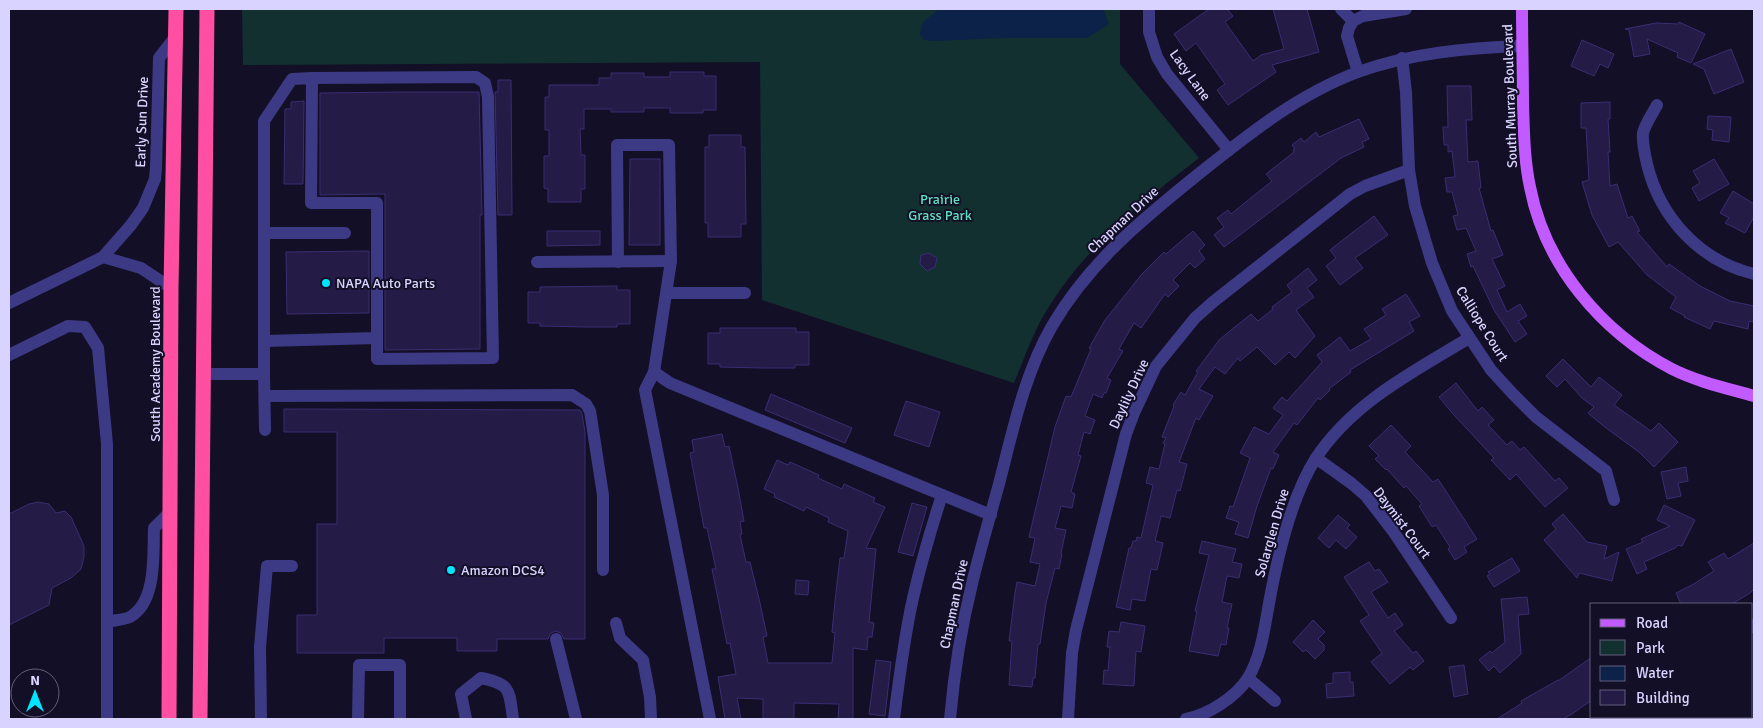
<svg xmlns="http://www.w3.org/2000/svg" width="1763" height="728" font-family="Signika,sans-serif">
<rect width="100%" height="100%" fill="#130f26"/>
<path fill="#12302f" d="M242 9H1120V64L1199 158C1137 206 1075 255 1038 326 1029 344 1022 364 1014 383L762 300 760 62 243 65Z"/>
<path fill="#0c2248" d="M939 9H1103L1109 24 1087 38H1004L934 41 924 40 920 34 923 22Z"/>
<g fill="#241b47" stroke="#3b2d73">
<path d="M1209 9H1227L1233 16 1225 22 1253 61 1261 55 1284 49 1273 9H1307L1319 52 1272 65 1276 72 1228 105 1217 90 1225 84 1196 43 1186 51 1174 34Z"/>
<path d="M1679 22 1705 34 1691 63 1677 57 1678 53 1647 39 1650 54 1634 57 1629 30 1625 29 1656 23 1678 24Z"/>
<path d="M1582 40 1614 54 1608 68 1600 64 1594 76 1571 66Z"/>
<path d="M1731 49 1744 82 1714 94 1704 69 1693 64Z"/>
<path d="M670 72H704V76H716V110H703V113H670V108H644V112H611V109H584V129H580L581 155H585V189H581V202H548V189L544 188V156H549V130H545V97H549V85H599V78H611V73H644V77H670Z"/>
<path d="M498 80H511L512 215H498L495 92H498Z"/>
<path d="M1447 86H1471L1472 120H1466L1468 162 1478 161 1481 188H1479L1491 231 1493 230 1503 255 1492 259 1505 286 1497 290 1507 312 1520 304 1527 316 1518 321 1527 334 1515 342 1494 310 1473 266 1471 267 1467 254 1476 251 1466 228 1457 230 1453 216 1458 215 1452 192H1447L1445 178 1455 177 1452 151 1448 152V145H1444L1443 127H1448Z"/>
<path d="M402 92H479L482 215H480V349L385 350V194L320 195V93Z"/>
<path d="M304 101 303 184H284L285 109H291V102Z"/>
<path d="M1610 102V119H1608L1610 152H1608L1610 186 1617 184 1628 218 1632 216 1640 231 1637 232 1667 267 1669 264 1700 286 1730 301 1754 306V322L1749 321 1748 329 1714 321 1710 329 1684 317 1685 316 1670 308 1676 297 1647 275 1618 242 1609 247 1592 215 1582 182 1589 180 1586 128H1581V103Z"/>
<path d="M1708 116 1731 117 1729 142 1712 140 1713 130 1707 129Z"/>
<path d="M1359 119 1369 139 1362 142 1364 147 1341 158 1224 247 1214 235 1224 227 1217 218 1228 210 1231 214 1272 181 1266 174 1294 152 1293 150 1295 149 1292 145 1301 138 1304 142 1316 132 1319 137Z"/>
<path d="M709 135H741V147H745L746 224H741V237H708V223H705V147H709Z"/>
<path d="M630 159H660V245H629Z"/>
<path d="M1714 159 1729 184 1699 201 1692 188 1700 183 1693 171Z"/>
<path d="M1733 191 1754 204V217L1745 233 1725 223 1729 218 1720 213Z"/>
<path d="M1374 216 1388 235 1355 258 1363 268 1340 285 1326 266 1336 258 1330 250Z"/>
<path d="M547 231H600V245L547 246Z"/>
<path d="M1193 231 1205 245 1199 251 1205 259 1195 268 1190 263 1173 280 1179 286 1168 297 1165 294 1141 328 1134 323 1119 349 1123 351 1107 378 1111 380 1106 393H1104L1102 398 1093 394 1085 416 1095 420 1090 434 1084 432 1078 455 1081 456 1071 492 1075 494 1072 508 1061 506 1055 528 1066 530 1061 553 1062 554 1059 569 1055 568 1046 603 1040 644H1038L1035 678H1033L1032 687 1009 685 1012 641H1009L1015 593 1017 582 1035 586 1040 564 1030 562 1035 538 1029 537 1055 427 1066 396 1071 397 1091 349 1089 348 1105 320 1142 274 1164 252 1166 254Z"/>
<path d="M369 251V313L287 314 286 252Z"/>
<path d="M929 253 937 258 935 267 927 271 920 264 921 255Z"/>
<path d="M1308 268 1317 280 1307 288 1314 297 1296 310 1315 336 1295 358 1289 352 1275 365 1257 347 1240 361 1238 358 1225 374 1215 367 1199 389 1213 396 1199 420 1196 418 1179 462 1187 464 1180 491 1177 490 1170 518 1161 516 1155 541 1163 543 1157 570 1151 569 1145 601 1132 599 1130 610 1116 607 1129 548H1131L1133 541H1136L1137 537 1141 538 1153 485 1146 483 1150 467 1159 469 1165 444 1163 443 1166 438 1162 437 1174 406 1173 405 1181 392 1185 395 1198 372 1196 371 1220 339 1251 314 1258 321 1273 309 1272 307 1292 292 1287 285Z"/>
<path d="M617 286V290H630V324H617V327H584L540 326V323H528V292H540V287Z"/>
<path d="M1406 294 1420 316 1409 322 1414 331 1350 370 1351 372 1329 389 1330 390 1320 400 1318 398 1297 425 1294 423 1273 452 1279 455 1273 469 1271 468 1257 506 1248 538 1235 534 1239 522 1226 518 1230 506 1233 507 1250 458 1240 453 1254 427 1269 434 1283 415 1273 408 1282 397 1287 401 1322 362 1317 355 1340 337 1350 351 1371 339 1364 329 1386 315 1382 309Z"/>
<path d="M720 328H796V332H809V365H795V368H763L720 367V364H708V333H720Z"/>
<path d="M1563 359 1591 387 1599 377 1622 395 1614 405 1651 431 1659 423 1678 442 1654 467 1639 452 1606 428 1588 413 1594 407 1582 398 1565 379 1557 387 1546 376Z"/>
<path d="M1456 383 1478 411 1482 407 1494 420 1488 425 1507 445 1512 441 1520 450 1524 447 1555 481 1559 478 1568 488 1545 507 1516 474 1510 480 1491 460 1494 458 1453 414 1439 397Z"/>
<path d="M771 394 852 428 845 443 765 410Z"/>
<path d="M906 401 940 412 929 447 894 435Z"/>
<path d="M284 409 580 410 582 414 585 432V639H564L561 633 555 631 550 634 548 639H497V651H457V638H384V653H297V615H317V524H337V432H284Z"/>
<path d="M1391 425 1411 446 1405 452 1433 482 1438 479 1477 539 1464 547 1467 552 1455 560 1448 549 1450 547 1436 525 1432 527 1419 506 1422 504 1406 486 1404 488 1387 469 1386 470 1375 459 1379 456 1369 446Z"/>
<path d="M722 434 725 447 729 446 738 488 744 521 740 522 742 534 740 535 746 562H750L760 603 767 636 763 637 768 663H832L835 633 832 632 835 601 840 558H844L848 531 828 522 829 518 806 507 804 511 774 497 775 494 764 489 777 460 788 465 790 462 819 475 818 478 842 489 844 484 875 498 873 502 885 507 866 548 876 549 869 622 874 623 872 637H868L867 650 853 648V719H838L839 704 794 703V719H763V699L737 698 741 719H725L718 677 736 674 730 643 727 644 712 569H716L707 528H704L690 453 694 452 692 440Z"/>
<path d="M1686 467 1688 481 1678 483 1681 496 1667 499 1661 472Z"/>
<path d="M38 502 49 504 56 513 65 511 71 517 84 546V557L81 569 71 578 52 588 49 605 9 625V514L29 504Z"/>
<path d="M912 503 927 507 913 556 898 552Z"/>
<path d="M1664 505 1695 520 1682 546 1678 545 1675 548 1644 562 1647 569 1637 574 1626 549 1643 542 1641 539 1670 526 1657 520Z"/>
<path d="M1563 514 1587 542 1607 546 1604 559 1619 552 1612 581 1579 573 1577 578 1544 540 1556 529 1552 524Z"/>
<path d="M1338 515 1350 525 1347 528 1357 537 1346 549 1336 540 1329 548 1318 538Z"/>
<path d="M1202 541 1236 549 1232 562 1242 564 1239 578 1227 576 1222 602 1232 604 1227 628H1229L1226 645 1221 644 1218 656 1189 651 1197 611H1195L1209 555 1199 553Z"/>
<path d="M1754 543V589L1750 593 1732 604H1681L1676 593 1692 585 1714 571 1708 562 1724 553 1728 559Z"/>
<path d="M1512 558 1520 571 1494 587 1487 576 1490 574 1488 572Z"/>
<path d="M1369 562 1375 571 1379 569 1388 582 1371 592 1388 618 1395 613 1403 625 1394 631 1413 653 1416 651 1424 661 1413 670 1410 667 1390 684 1371 662 1382 653 1360 621 1369 615 1344 577Z"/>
<path d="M796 580 809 581 808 595 795 594Z"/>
<path d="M1527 597 1529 614 1518 615 1521 654 1500 673 1494 666 1489 671 1479 660 1490 651 1492 653 1505 642 1501 599Z"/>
<path d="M1313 620 1325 632 1318 639 1324 645V650L1315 659 1306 650 1303 652 1293 642Z"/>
<path d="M1121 622 1145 626 1141 652 1136 651 1134 686 1103 684 1104 670 1108 671 1110 647H1107L1109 631 1119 632Z"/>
<path d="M1592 657V700L1572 714 1563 719H1497L1522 703 1521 701 1558 680V681Z"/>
<path d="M876 660 891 662 885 716 869 714Z"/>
<path d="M1464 665 1468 694 1454 697 1449 667Z"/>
<path d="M1350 672V682H1353L1354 696 1327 698 1326 684 1333 683V673Z"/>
</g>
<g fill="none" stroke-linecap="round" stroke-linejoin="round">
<g stroke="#3d3a85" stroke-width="12">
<path d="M1149 9V32L1157 57 1167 74 1229 150"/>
<path d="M1341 9 1353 21"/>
<path d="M1402 58 1406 92 1409 170 1415 206 1432 263 1452 311 1491 370 1513 394 1536 417 1606 471 1614 500"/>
<path d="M1358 72 1347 36 1349 28 1353 21 1363 16 1406 9"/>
<path d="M1657 105C1653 113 1645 124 1643 133 1642 142 1645 155 1647 164 1660 218 1700 261 1754 274"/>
<path d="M264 233V121L292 79 312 78 476 77 485 83 488 97 493 358 377 359V203H311L312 78"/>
<path d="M103 257 141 268 171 288"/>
<path d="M537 262 671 261"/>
<path d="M618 262 617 145H669L671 261 654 372 645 390 710 719"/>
<path d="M667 293H745"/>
<path d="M9 303 103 257 131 225 143 208 155 179 156 167 159 58 176 36"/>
<path d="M264 341 377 338"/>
<path d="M9 355 68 326 85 327 98 348 107 444V719"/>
<path d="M654 372 670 383 991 515"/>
<path d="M203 374H264L265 430"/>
<path d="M264 374V233H345"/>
<path d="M265 396 572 395 586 404 590 411 603 495V570"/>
<path d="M1316 458 1351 483 1366 496 1393 531 1451 618"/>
<path d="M107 622C114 620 124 620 130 617 157 602 153 554 154 528L170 512"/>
<path d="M616 623 620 638 643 660 650 697 651 719"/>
<path d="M1752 627 1754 625"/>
<path d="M556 639 576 719"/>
<path d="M1248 678 1275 701"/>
<path d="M261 719 260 647 267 566H292"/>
<path d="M358 719 359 665H400V719"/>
<path d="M466 719 461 694 481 678C512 684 509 691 513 719"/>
<path d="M894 719C899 679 904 638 913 598 921 563 931 529 942 495"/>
<path d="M950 719C954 674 961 628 972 584 980 550 990 517 999 484 1013 430 1024 375 1052 326 1090 261 1144 218 1201 172 1250 133 1299 94 1358 72 1411 53 1466 48 1522 46"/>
<path d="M1068 719 1072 653 1076 630 1126 434 1134 413 1156 366 1195 318 1213 302 1350 194 1365 186 1409 170"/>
<path d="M1186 719C1208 715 1236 697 1248 678 1262 655 1265 624 1270 598 1278 555 1292 495 1316 458 1353 402 1413 372 1469 338"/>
<path d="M1618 719 1621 717"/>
</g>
<path stroke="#c25bff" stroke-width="12" d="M1522 9C1522 40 1523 72 1523 104 1524 131 1524 159 1530 187 1545 265 1601 332 1672 369 1698 382 1726 388 1754 396"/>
<g stroke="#ff4fa3" stroke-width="15">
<path d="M169 719 171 288 176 9"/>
<path d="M200 719 207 9"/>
</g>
</g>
<g fill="#00e5ff" stroke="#130f26" stroke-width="2">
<circle cx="326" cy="283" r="5"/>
<circle cx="451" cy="570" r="5"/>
</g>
<g text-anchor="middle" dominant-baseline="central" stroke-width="4" stroke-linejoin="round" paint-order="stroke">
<g font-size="14" fill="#d9d4ff" stroke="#130f26">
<text transform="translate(1190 75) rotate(54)">Lacy Lane</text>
<text transform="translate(1510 96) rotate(-92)">South Murray Boulevard</text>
<text transform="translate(142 122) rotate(-88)">Early Sun Drive</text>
<text transform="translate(1123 220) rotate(-43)">Chapman Drive</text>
<text transform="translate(1482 324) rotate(58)">Calliope Court</text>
<text transform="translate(155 364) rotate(-90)">South Academy Boulevard</text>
<text transform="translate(1129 394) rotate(-65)">Daylily Drive</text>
<text transform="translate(1402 523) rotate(53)">Daymist Court</text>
<text transform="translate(1272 533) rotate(-74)">Solarglen Drive</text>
<text transform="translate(954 604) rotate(-78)">Chapman Drive</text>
</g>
<g font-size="14" fill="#5fe0c0" stroke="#130f26">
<text x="940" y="199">Prairie<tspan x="940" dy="16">Grass Park</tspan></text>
</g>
<g font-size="14" fill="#d9d4ff" stroke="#130f26" text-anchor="start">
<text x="336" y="283">NAPA Auto Parts</text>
<text x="461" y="570">Amazon DCS4</text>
</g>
</g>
<rect width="1763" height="728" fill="none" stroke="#d9d4ff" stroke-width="20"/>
<rect x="1590" y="603" width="162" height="115" fill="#130f26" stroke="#625e7d"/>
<rect x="1600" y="619" width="25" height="8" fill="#c25bff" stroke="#625e7d"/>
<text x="1636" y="628" font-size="15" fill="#d9d4ff">Road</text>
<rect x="1600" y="640" width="25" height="15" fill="#12302f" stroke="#625e7d"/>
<text x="1636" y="653" font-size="15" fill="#d9d4ff">Park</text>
<rect x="1600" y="666" width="25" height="15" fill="#0c2248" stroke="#625e7d"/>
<text x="1636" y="678" font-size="15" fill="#d9d4ff">Water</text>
<rect x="1600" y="690" width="25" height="15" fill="#241b47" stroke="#625e7d"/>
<text x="1636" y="703" font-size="15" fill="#d9d4ff">Building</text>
<g transform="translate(35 693)"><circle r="24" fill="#130f26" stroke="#625e7d"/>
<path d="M0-4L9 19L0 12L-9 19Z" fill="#00e5ff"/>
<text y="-8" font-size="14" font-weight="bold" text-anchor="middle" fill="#d9d4ff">N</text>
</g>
</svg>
